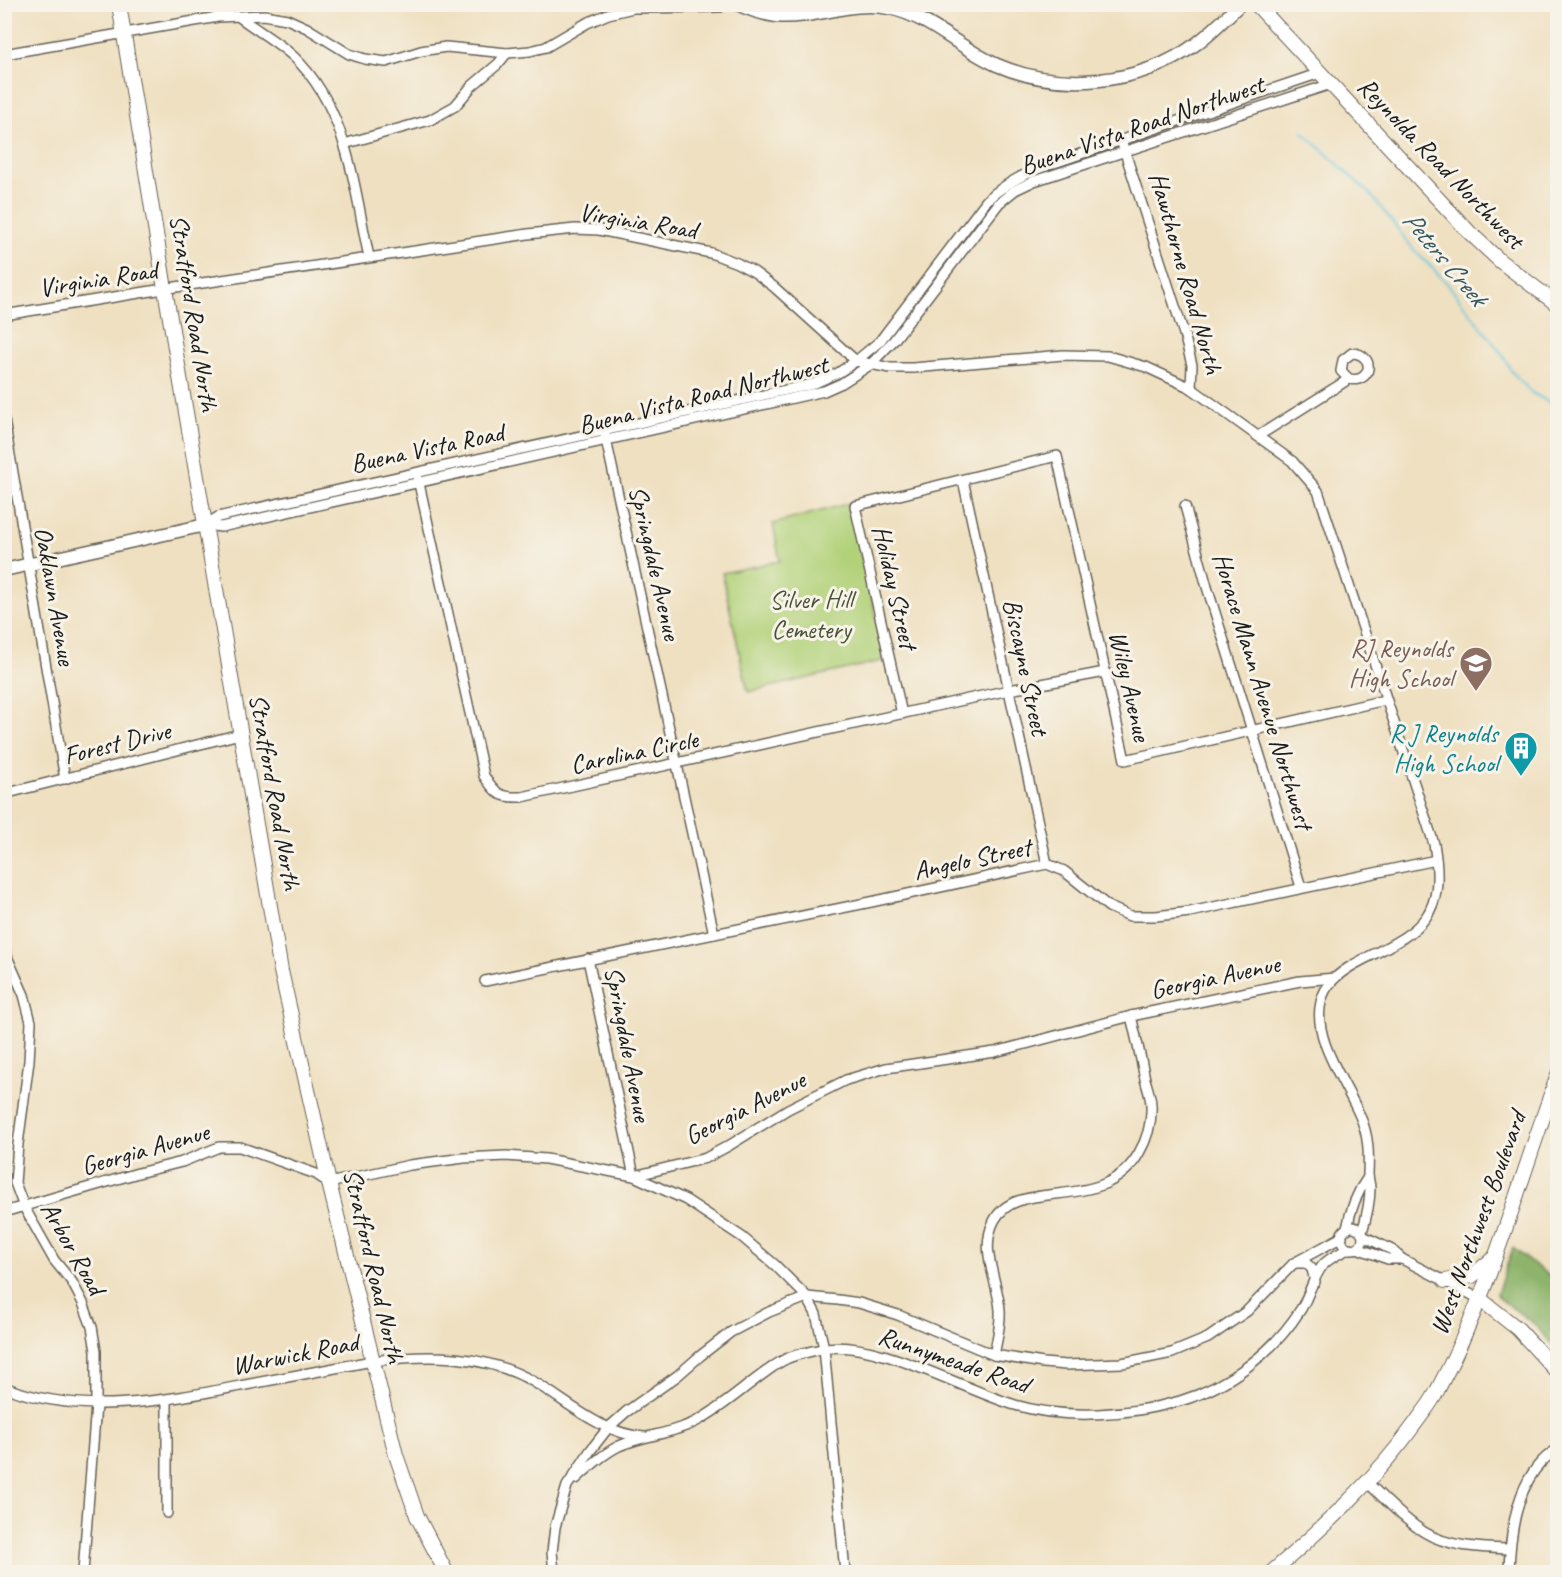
<svg xmlns="http://www.w3.org/2000/svg" width="1562" height="1577" font-family="Caveat,sans-serif">
<rect width="100%" height="100%" fill="#f7f3e8"/>
<filter id="ink" filterUnits="userSpaceOnUse"><feTurbulence type="fractalNoise" baseFrequency=".0167" numOctaves="2"/><feDisplacementMap in="SourceGraphic" scale="12" xChannelSelector="R" yChannelSelector="G"/><feConvolveMatrix kernelMatrix="1 2 1 2 8 2 1 2 1" color-interpolation-filters="sRGB"/></filter>
<filter id="wash" filterUnits="userSpaceOnUse"><feTurbulence type="fractalNoise" baseFrequency=".008" numOctaves="4" result="noise"/><feDisplacementMap in="SourceGraphic" scale="24" xChannelSelector="R" yChannelSelector="G"/><feGaussianBlur stdDeviation="1.35" result="paint"/><feColorMatrix in="noise" values="0 0 0 0 0 0 0 0 0 0 0 0 0 0 0 0 0 1.4 0 .05"/><feComposite in="paint" operator="in"/></filter>
<g filter="url(#wash)">
<rect width="100%" height="100%" fill="#efe0c1"/>
<path fill="#b2d27a" stroke="#67774b" stroke-width="1.5" d="M850 503 886 660 748 692 722 573 780 561 773 524Z"/>
<path fill="#8db46a" stroke="#546843" stroke-width="1.5" d="M1513 1248 1557 1282V1350L1533 1323 1499 1298 1497 1293Z"/>
<g fill="none" stroke-linecap="round" stroke-linejoin="round">
<g stroke="#61c5df" stroke-width="2">
<path d="M1303 132 1371 195 1414 250 1446 282 1502 354 1512 372 1532 393 1558 407"/>
<path d="M1554 1330H1558"/>
</g>
</g>
</g>
<g filter="url(#ink)">
<g fill="none" stroke-linecap="round" stroke-linejoin="round">
<defs>
<g id="minor">
<path d="M238 16C256 30 277 41 294 57 348 109 354 188 369 257"/>
<path d="M4 54 218 17 264 15 287 19 307 28 349 54 365 59 386 62 421 51 446 47 507 53 530 51 546 47 587 23 608 14 633 8 720 7 725 4"/>
<path d="M1121 140 1184 334 1192 365 1191 388 1292 461 1318 491 1434 844C1448 925 1414 932 1353 965 1338 974 1325 984 1321 1002 1312 1039 1346 1083 1360 1116 1369 1136 1369 1154 1368 1174 1368 1179 1370 1183 1370 1188 1370 1202 1366 1219 1362 1232"/>
<path d="M344 144 430 120 455 106 472 86 498 64 507 53"/>
<path d="M4 315 176 287 528 234 575 229 599 230 711 253 737 263 754 272 774 287 856 361 890 368H913L1063 355 1108 356 1146 367 1191 388"/>
<path d="M4 420 65 779"/>
<path d="M605 435 714 934"/>
<path d="M1258 436 1349 379C1372 384 1376 354 1352 353L1343 360 1341 371 1349 379"/>
<path d="M418 479 484 776C496 794 500 798 522 797L1009 690 1105 672"/>
<path d="M963 480 1047 864"/>
<path d="M1185 506 1207 587 1301 887"/>
<path d="M205 525 221 527 824 391 842 383 870 365 894 340 999 203 1015 190 1034 181 1331 84"/>
<path d="M205 525 218 517 813 384 838 373 856 361 880 341 987 200C1006 183 1025 173 1048 165L1320 73"/>
<path d="M902 714 855 506 1057 456 1125 760 1385 700"/>
<path d="M4 794 240 734"/>
<path d="M4 950 24 995 31 1022 29 1061 18 1144 15 1183 24 1207 54 1260 72 1282 83 1303 92 1327 96 1351V1405L83 1572"/>
<path d="M588 959 634 1176 686 1200 742 1237 775 1265 807 1297 816 1314 824 1348 845 1572"/>
<path d="M485 981 871 902 1047 864 1064 871 1109 907 1130 916H1156L1190 912 1436 860"/>
<path d="M4 1212 138 1173 182 1162 219 1147H240L316 1174 329 1183 410 1165 464 1158 506 1156 546 1159 634 1176 706 1158 730 1145 788 1109 846 1080 886 1068 995 1052 1131 1016 1300 981 1335 978"/>
<circle cx="1352" cy="1238" r="11"/>
<path d="M1347 1229C1350 1211 1358 1191 1368 1177"/>
<path d="M1363 1236 1392 1250 1402 1259 1480 1299"/>
<path d="M1357 1248 1388 1259H1402"/>
<path d="M1294 1263H1306L1312 1269 1315 1282"/>
<path d="M994 1355C997 1340 1001 1325 1000 1310 998 1280 979 1251 994 1221 1017 1175 1104 1216 1139 1153 1147 1139 1152 1122 1151 1105 1151 1097 1147 1087 1145 1079 1141 1058 1136 1037 1131 1016"/>
<path d="M4 1387C81 1417 163 1401 240 1386 284 1378 328 1369 372 1361 427 1354 484 1353 534 1382 570 1403 600 1433 644 1437"/>
<path d="M167 1400V1513"/>
<path d="M576 1479C589 1467 603 1454 619 1446 644 1435 673 1434 697 1421 722 1408 743 1388 767 1371 773 1367 779 1362 786 1359 796 1354 809 1352 821 1349 873 1337 963 1390 1015 1405 1065 1420 1131 1415 1180 1401 1228 1387 1274 1352 1301 1309 1309 1296 1313 1277 1323 1265 1330 1257 1341 1253 1350 1248"/>
<path d="M1368 1483C1385 1499 1403 1519 1424 1532 1448 1547 1481 1548 1509 1549"/>
<path d="M554 1572 552 1552 555 1527 567 1486 590 1451 608 1428 626 1412 677 1376 700 1356 731 1332 769 1312 807 1297 838 1300 859 1303 898 1315 994 1355 1043 1363 1066 1365 1122 1363 1172 1353 1208 1338 1247 1311 1294 1263 1342 1237"/>
<path d="M1509 1572C1510 1531 1517 1472 1558 1449"/>
</g>
<g id="tertiary">
<path d="M737 4C750 10 762 14 776 16 814 20 850 0 889 8 929 16 960 49 997 65 1060 92 1141 85 1196 44 1212 32 1226 18 1240 4"/>
<path d="M4 570 205 525"/>
</g>
<g id="secondary">
<path d="M119 4 165 289 281 971 329 1183 396 1455 417 1516 446 1572"/>
<path d="M1256 4 1469 232 1500 261 1558 305"/>
<path d="M1445 1281 1472 1276 1494 1258"/>
<path d="M1480 1299 1518 1329 1558 1373"/>
<path d="M1272 1572C1325 1526 1376 1479 1417 1421 1424 1411 1432 1402 1437 1391 1491 1291 1519 1181 1558 1075"/>
</g>
</defs>
<use href="#minor" stroke="#666156" stroke-width="12"/>
<use href="#tertiary" stroke="#666156" stroke-width="15"/>
<use href="#secondary" stroke="#666156" stroke-width="16"/>
<use href="#minor" stroke="#fff" stroke-width="9"/>
<use href="#tertiary" stroke="#fff" stroke-width="12"/>
<use href="#secondary" stroke="#fff" stroke-width="14"/>
</g>
</g>
<defs>
<symbol id="school-pin" viewBox="-11 -11 22 30"><path d="M0 17L-7.5 6A9.5 9.5 0 1 1 7.5 6Z" fill="#8d6e63" stroke="#f7f3e8"/><path d="M0-5L7-2L0 1L-7-2ZM-4 1L0 2.5L4 1V4Q0 6-4 4Z" fill="#fff"/></symbol>
<symbol id="building-pin" viewBox="-11 -11 22 30"><path d="M0 17L-7.5 6A9.5 9.5 0 1 1 7.5 6Z" fill="#0f9aa8" stroke="#f7f3e8"/><path d="M-4-6H4V6H1V3H-1V6H-4ZM-2.5-4.3h1.7v1.8h-1.7ZM.8-4.3h1.7v1.8H.8ZM-2.5-1h1.7V.8h-1.7ZM.8-1h1.7V.8H.8Z" fill="#fff"/></symbol>
</defs>
<g fill-rule="evenodd">
<use href="#school-pin" x="1457" y="644" width="38" height="52"/>
<use href="#building-pin" x="1502" y="729" width="38" height="52"/>
</g>
<g text-anchor="middle" dominant-baseline="central" stroke-width="6" stroke-linejoin="round" paint-order="stroke">
<g font-size="26" fill="#1c1c1c" stroke="#f7f3e8">
<text transform="translate(1142 125) rotate(-19)">Buena Vista Road Northwest</text>
<text transform="translate(1441 163) rotate(46)">Reynolda Road Northwest</text>
<text transform="translate(638 221) rotate(9)">Virginia Road</text>
<text transform="translate(1186 273) rotate(74)">Hawthorne Road North</text>
<text transform="translate(98 279) rotate(-9)">Virginia Road</text>
<text transform="translate(194 313) rotate(81)">Stratford Road North</text>
<text transform="translate(703 395) rotate(-14)">Buena Vista Road Northwest</text>
<text transform="translate(427 448) rotate(-12)">Buena Vista Road</text>
<text transform="translate(655 563) rotate(77)">Springdale Avenue</text>
<text transform="translate(895 587) rotate(77)">Holiday Street</text>
<text transform="translate(55 596) rotate(80)">Oaklawn Avenue</text>
<text transform="translate(1026 667) rotate(78)">Biscayne Street</text>
<text transform="translate(1130 686) rotate(77)">Wiley Avenue</text>
<text transform="translate(1263 691) rotate(73)">Horace Mann Avenue Northwest</text>
<text transform="translate(117 743) rotate(-14)">Forest Drive</text>
<text transform="translate(634 752) rotate(-12)">Carolina Circle</text>
<text transform="translate(275 792) rotate(80)">Stratford Road North</text>
<text transform="translate(972 859) rotate(-12)">Angelo Street</text>
<text transform="translate(1215 977) rotate(-12)">Georgia Avenue</text>
<text transform="translate(628 1044) rotate(79)">Springdale Avenue</text>
<text transform="translate(745 1108) rotate(-27)">Georgia Avenue</text>
<text transform="translate(145 1149) rotate(-16)">Georgia Avenue</text>
<text transform="translate(1478 1223) rotate(-70)">West Northwest Boulevard</text>
<text transform="translate(73 1248) rotate(60)">Arbor Road</text>
<text transform="translate(374 1266) rotate(77)">Stratford Road North</text>
<text transform="translate(295 1354) rotate(-11)">Warwick Road</text>
<text transform="translate(954 1360) rotate(19)">Runnymeade Road</text>
</g>
<g font-size="26" fill="#495338" stroke="#f7f3e8">
<text x="811" y="599">Silver Hill<tspan x="811" dy="30">Cemetery</tspan></text>
</g>
<g font-size="26" fill="#785e54" stroke="#f7f3e8" text-anchor="end">
<text x="1453" y="648">RJ Reynolds<tspan x="1453" dy="30">High School</tspan></text>
</g>
<g font-size="26" fill="#0d838f" stroke="#f7f3e8" text-anchor="end">
<text x="1498" y="733">R J Reynolds<tspan x="1498" dy="30">High School</tspan></text>
</g>
<g font-size="27" font-style="italic" fill="#345760" stroke="#f7f3e8">
<text transform="translate(1445 258) rotate(50)">Peters Creek</text>
</g>
</g>
<rect width="1562" height="1577" fill="none" stroke="#f7f3e8" stroke-width="24"/>
</svg>
